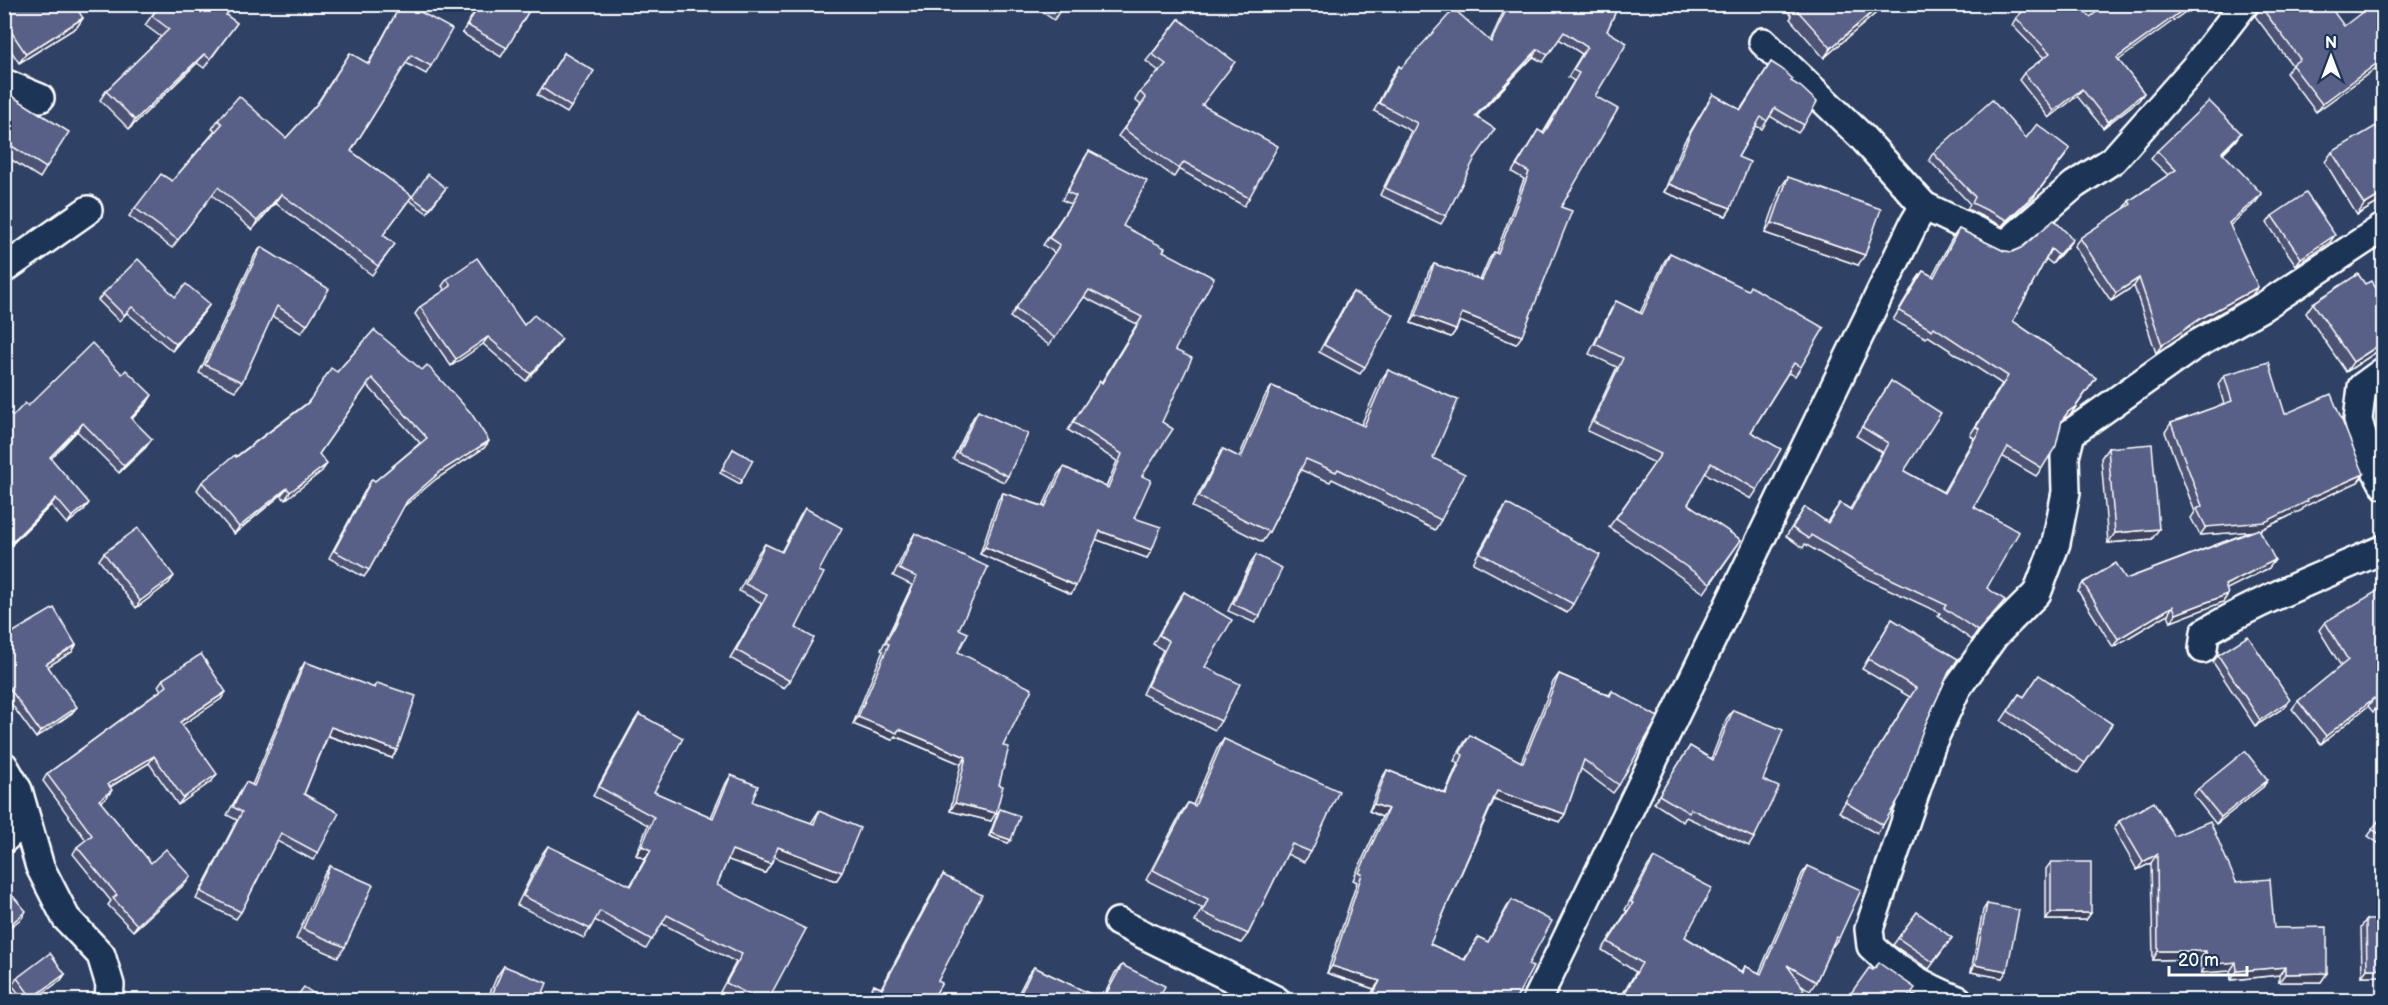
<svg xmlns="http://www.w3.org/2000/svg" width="2388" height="1005" font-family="'Balsamiq Sans',sans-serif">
<rect width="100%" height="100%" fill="#2f4265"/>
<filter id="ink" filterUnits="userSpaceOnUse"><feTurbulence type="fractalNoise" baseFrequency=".0167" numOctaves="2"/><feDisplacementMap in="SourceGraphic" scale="12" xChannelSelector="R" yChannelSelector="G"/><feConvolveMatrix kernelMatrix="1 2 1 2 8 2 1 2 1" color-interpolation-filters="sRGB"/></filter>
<g filter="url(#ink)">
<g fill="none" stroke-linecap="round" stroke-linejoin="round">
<defs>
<g id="street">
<path d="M1763 42 1862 137 1924 206"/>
<path d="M4 83 40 98"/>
<path d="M4 269 88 210"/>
<path d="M2384 371 2362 387 2358 420 2368 456 2384 485"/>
<path d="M2203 649 2205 632C2262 599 2323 575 2384 549"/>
<path d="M4 766 18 790 40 867 66 918 101 955 110 985 109 1000"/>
<path d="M4 839 25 820"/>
<path d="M1118 922 1276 1000"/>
<path d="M1537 1000 1914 223 1924 206 2005 245 2074 185 2113 160 2196 66 2244 4"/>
<path d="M1958 1000C1925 987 1896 971 1871 946L1869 929 1932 743 1957 688 1995 635 2037 593 2056 543 2066 492 2065 457 2071 433 2192 347 2264 306 2384 227"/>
</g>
</defs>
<use href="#street" stroke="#fff" stroke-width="32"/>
<use href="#street" stroke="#1d3557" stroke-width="27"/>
</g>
<g fill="#4d5374" stroke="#fff" stroke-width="1.5">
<path d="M4 4 83 18 77 27 19 63 4 40Z"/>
<path d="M160 4H235L226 15 237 23 204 68 197 63 129 129 100 100 106 91 161 37 145 25Z"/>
<path d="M401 4 431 66 426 74 406 63 351 151 412 196 446 188 427 213 409 200 383 235 395 244 372 275 275 203 252 230 212 195 172 248 129 216 135 208 172 181 215 131 212 129 218 120 286 138 316 105 350 53 368 64Z"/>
<path d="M479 4H533L501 57 462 33Z"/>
<path d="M1030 4H1064L1054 20Z"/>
<path d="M1507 4H1619L1607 31 1595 96 1561 207 1516 344 1460 321 1456 330 1451 337 1411 323 1429 271 1434 264 1480 280 1489 259 1494 252 1496 253 1524 179 1512 172 1538 130 1543 133 1574 81 1568 77 1582 54 1559 39 1543 62 1533 57 1476 117 1474 158 1446 216 1441 224 1380 195 1411 131 1374 111 1393 74 1399 66 1401 68 1490 41Z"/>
<path d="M1781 4H1882L1876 13 1824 58 1790 19 1792 16Z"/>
<path d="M2196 4 2118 60 2144 93 2139 100 2103 128 2077 96 2049 118 2019 80 2024 73 2044 58 2012 25 2016 18 2090 17Z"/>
<path d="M2261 7 2344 26 2384 14V62L2316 112 2286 73 2292 65 2255 16Z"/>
<path d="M1179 19 1203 105 1249 198 1244 206 1179 169 1174 177 1118 136 1141 105 1135 100 1140 92 1159 71 1146 61Z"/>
<path d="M564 53 571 107 567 113 537 95Z"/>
<path d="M1771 62 1791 81 1804 125 1798 133 1770 116 1762 129 1756 126 1738 157 1731 208 1726 216 1664 192 1684 142 1713 94 1740 110Z"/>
<path d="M4 91 46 168 40 178 4 155Z"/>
<path d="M2026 138 2065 156 2033 198 2002 226 1967 209 1970 204 1929 160 1933 153Z"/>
<path d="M2235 141 2223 153 2256 202 2230 225 2252 295 2195 327 2156 353 2134 286 2111 301 2074 246 2080 238 2124 209 2129 201 2168 175 2151 159 2157 151Z"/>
<path d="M1089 151 1123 226 1163 251 1175 350 1162 422 1142 476 1134 518 1147 558 1096 539 1071 594 980 554 998 500 1003 493 1043 506 1058 474 1064 467 1106 487 1117 461 1068 430 1100 381 1101 383 1137 324 1084 297 1049 345 1010 317 1055 253 1043 245 1071 204 1062 200 1084 159Z"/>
<path d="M2332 152 2384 199 2357 215 2325 162Z"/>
<path d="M1788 177 1858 265 1765 233 1781 187Z"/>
<path d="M2272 216 2330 242 2296 265 2267 223Z"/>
<path d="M1959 229 2004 251 2012 252 2073 239 2067 247 2052 264 2046 259 2013 321 2096 378 2071 414 2062 420 2042 468 2036 476 2002 456 1974 507 1987 588 1999 609 1972 640 1938 616 1940 613 1852 572 1805 544 1803 548 1786 536 1805 507 1827 522 1840 503 1850 509 1882 452 1856 436 1891 381 1904 471 1943 492 1974 438 1970 435 2002 384 1928 336 1926 338 1893 320 1917 279 1923 271 1932 276 1953 237Z"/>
<path d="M261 247 307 325 301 333 272 316 242 382 235 391 199 373 255 255Z"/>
<path d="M1670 253 1801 367 1795 376 1788 373 1751 432 1757 490 1751 499 1705 473 1688 504 1741 540 1704 593 1609 527 1655 463 1587 431 1617 367 1589 354 1610 311 1616 301 1640 313 1664 262Z"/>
<path d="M447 279 524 325 557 346 526 381 483 344 451 366 415 314 420 307 445 290 442 286Z"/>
<path d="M2365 284 2384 299V347L2346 372 2306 313 2313 303Z"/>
<path d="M1353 292 1365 367 1360 374 1319 352 1348 299Z"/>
<path d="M103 294 175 297 205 311 172 351 127 313 119 321 98 300Z"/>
<path d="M374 330 489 441 484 448 436 479 404 506 369 570 364 577 329 558 367 487 372 479 375 481 420 443 367 385 319 454 322 471 285 500 281 495 234 534 197 490 202 482 307 403 337 372Z"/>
<path d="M1388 370 1433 458 1441 520 1435 530 1332 479 1330 482 1301 470 1269 532 1262 542 1192 507 1217 459 1223 449 1239 457 1265 396 1272 386 1361 425 1381 380Z"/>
<path d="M2224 375 2285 414 2364 474 2358 482 2305 506 2302 510 2260 530 2269 568 2226 589 2228 594 2223 602 2171 622 2168 614 2113 647 2078 591 2083 583 2126 579 2252 531 2200 535 2191 518 2195 512 2165 432 2171 423 2224 404 2218 384Z"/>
<path d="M147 403 132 419 146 447 119 473 77 431 51 458 84 510 67 524 51 505 7 549 4 547V408L13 416 28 406Z"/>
<path d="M978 411 1008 476 1004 482 953 459 973 418Z"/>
<path d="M2108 448 2152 539 2108 543 2101 458Z"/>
<path d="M733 449 742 480 740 484 720 473Z"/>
<path d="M1507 504 1573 604 1567 613 1473 563 1500 514Z"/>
<path d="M805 508 819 571 796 628 790 681 784 688 730 658 762 603 739 591 759 552 765 544 781 552 800 516Z"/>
<path d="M915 533 959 629 958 652 1003 746 999 785 991 821 950 811 961 764 895 736 892 740 853 724 883 651 881 650 912 585 893 576 910 541Z"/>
<path d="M104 553 169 583 136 608 99 560Z"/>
<path d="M1256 555 1260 616 1255 623 1228 611 1251 562Z"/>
<path d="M1184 592 1205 667 1221 721 1215 730 1142 694 1163 650 1153 644 1178 600Z"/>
<path d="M1892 619 1949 672 1924 727 1883 825 1877 834 1839 812 1910 697 1862 669Z"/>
<path d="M2325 622 2384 704 2373 712 2368 706 2321 744 2292 709 2298 701 2341 666 2319 630Z"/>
<path d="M4 627 10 634 76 645 72 652 48 666 72 713 36 738 4 694Z"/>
<path d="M2218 655 2285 707 2255 726 2213 662Z"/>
<path d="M305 662 373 688 377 683 392 758 328 736 304 794 318 853 313 860 277 841 241 912 236 919 196 899 237 820 227 815 241 790 246 782 252 785 300 670Z"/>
<path d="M1559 674 1609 695 1612 691 1619 785 1613 793 1581 769 1565 814 1560 822 1494 800 1430 944 1464 960 1478 937 1488 942 1507 907 1512 900 1528 965 1515 1000H1368L1374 989 1327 973 1357 882 1353 880 1382 817 1369 811 1382 778 1387 770 1445 793 1458 763 1454 761 1464 743 1470 735 1521 762 1553 682Z"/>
<path d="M2039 675 2112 724 2078 773 2001 721 2019 694 2024 697Z"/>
<path d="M163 679 221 699 182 725 212 781 178 805 149 763 110 787 107 797 100 802 151 863 186 883 133 931 108 905 111 901 73 854 77 847 86 840 43 781 47 774 161 690 158 686Z"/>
<path d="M1733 710 1763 780 1754 838 1749 846 1686 817 1683 822 1654 803 1690 746 1711 759 1727 718Z"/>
<path d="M639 714 654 792 711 817 726 783 731 775 752 802 811 823 819 811 842 872 836 881 774 856 771 864 765 873 728 859 717 885 768 1000H737L720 992 736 962 661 923 646 949 595 920 590 929 584 938 517 905 542 854 548 846 630 886 645 859 636 855 648 825 593 796 633 723Z"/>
<path d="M1224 739 1311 852 1304 862 1287 854 1248 934 1241 943 1195 922 1202 908 1146 880 1181 813 1188 803 1193 805 1217 749Z"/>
<path d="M2263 787 2216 824 2193 795 2198 789Z"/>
<path d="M1000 809 1008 843 989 836 998 812Z"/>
<path d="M2384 814V847L2368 836Z"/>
<path d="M2119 821 2174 836 2236 882 2274 928 2327 973 2321 982H2279V975L2231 980 2230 971 2201 973 2200 959 2153 960 2151 863 2137 870 2114 829Z"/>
<path d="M1654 858 1685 937 1742 972 1745 966 1759 973 1802 874 1808 866 1839 938 1833 946H1832L1816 982 1810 991 1802 985 1798 1000H1619L1636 972 1602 950 1627 911 1625 910 1648 866Z"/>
<path d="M2051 862 2091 913 2086 920H2046V869Z"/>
<path d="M330 866 345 947 338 957 296 939 323 876Z"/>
<path d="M943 875 938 981 936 993 953 1000H864L874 985 881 988 937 884Z"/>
<path d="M1987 904 2002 978 1971 972 1983 910Z"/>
<path d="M1917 912 1952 938 1929 969 1893 945Z"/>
<path d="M2366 920 2384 976H2362L2361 927Z"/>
<path d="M1122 965 1158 1000H1015L1028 975 1034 967 1102 1000 1115 973Z"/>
<path d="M504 966 540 1000H487L497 976Z"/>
<path d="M65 974 61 980 33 1000H24L12 985 17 978Z"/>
</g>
<g fill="#3e435e" stroke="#fff" stroke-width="1.5">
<path d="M1882 4 1876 13 1824 58 1831 48Z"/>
<path d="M2191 4H2196L2112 65 2117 58Z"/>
<path d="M83 18 77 27 19 63 26 54Z"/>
<path d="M1538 49 1533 57 1470 123 1475 116Z"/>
<path d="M204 54 197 63 129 129 135 120Z"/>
<path d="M2384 58V62L2316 112 2322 104Z"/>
<path d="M2082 89 2077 96 2049 118 2054 111Z"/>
<path d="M2144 93 2139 100 2103 128 2108 122Z"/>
<path d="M2241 133 2235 141 2216 160 2222 152Z"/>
<path d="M2065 156 2033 198 2002 226 2007 220Z"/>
<path d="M1669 184 1731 208 1726 216 1664 192Z"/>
<path d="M2384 193V199L2357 215 2364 205Z"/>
<path d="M281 194 275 203 252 230 257 221Z"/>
<path d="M2262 194 2256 202 2224 231 2229 223Z"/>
<path d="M1772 223 1865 255 1858 265 1765 233Z"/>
<path d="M2335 235 2330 242 2296 265 2301 258Z"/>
<path d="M2073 239 2067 247 2052 264 2058 255Z"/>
<path d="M2139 278 2134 286 2111 301 2116 293Z"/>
<path d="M2258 287 2252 295 2195 327 2156 353 2162 345 2200 319Z"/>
<path d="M210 304 205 311 172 351 176 344Z"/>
<path d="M1462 313 1522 336 1516 344 1457 320Z"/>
<path d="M1416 315 1456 330 1451 337 1411 323Z"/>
<path d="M488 337 483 344 451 366 456 359Z"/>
<path d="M562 339 557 346 526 381 531 374Z"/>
<path d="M2384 342V347L2346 372 2353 362Z"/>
<path d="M152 395 147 403 125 425 131 418Z"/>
<path d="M2076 406 2071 414 2062 420 2068 412Z"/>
<path d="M83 423 77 431 45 465 50 457Z"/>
<path d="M152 439 146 447 119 473 124 466Z"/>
<path d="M489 441 484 448 436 479 402 508 407 501 441 471Z"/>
<path d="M327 464 322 471 285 500 290 492Z"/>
<path d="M2364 474 2358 482 2305 506 2302 510 2258 531 2200 535 2206 527 2307 499Z"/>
<path d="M287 488 281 495 234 534 239 527Z"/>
<path d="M56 498 51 505 7 549 12 542Z"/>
<path d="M89 503 84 510 67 524 72 517Z"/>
<path d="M2159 529 2152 539 2108 543 2115 533Z"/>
<path d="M1100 531 1152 550 1147 558 1095 539Z"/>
<path d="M985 547 1076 586 1071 594 980 554Z"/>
<path d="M2275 560 2269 568 2219 593 2225 585Z"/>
<path d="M174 576 169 583 136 608 140 601Z"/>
<path d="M2228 594 2223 602 2171 622 2176 614Z"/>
<path d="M2005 600 1999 609 1972 640 1978 631Z"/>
<path d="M2173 606 2168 614 2113 647 2118 639Z"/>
<path d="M76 645 72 652 42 670 46 664Z"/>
<path d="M226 692 221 699 176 729 180 722Z"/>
<path d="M2374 698 2368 706 2321 744 2326 736Z"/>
<path d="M2290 700 2285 707 2255 726 2260 720Z"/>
<path d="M2384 700V704L2373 712 2379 704Z"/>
<path d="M77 707 72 713 36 738 40 732Z"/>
<path d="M858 717 899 729 966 757 961 764 895 736 892 740 853 724Z"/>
<path d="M331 727 397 750 392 758 326 735Z"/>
<path d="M154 756 149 763 103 791 108 784Z"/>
<path d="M217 774 212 781 178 805 183 798Z"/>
<path d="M2268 780 2263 787 2216 824 2221 817Z"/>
<path d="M112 790 107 797 94 807 99 800Z"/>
<path d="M1497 791 1565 814 1560 822 1492 799Z"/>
<path d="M955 803 996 813 991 821 950 811Z"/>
<path d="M1374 804 1388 809 1382 817 1369 811Z"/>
<path d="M991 833 1011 840 1008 843 989 836Z"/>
<path d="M642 846 651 850 645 859 636 855Z"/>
<path d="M778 847 842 872 836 881 772 856Z"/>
<path d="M732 850 771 864 765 873 726 859Z"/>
<path d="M2157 854 2151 863 2137 870 2143 862Z"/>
<path d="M191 876 186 883 133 931 137 925Z"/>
<path d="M26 911 22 918 4 932V930Z"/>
<path d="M2051 913H2091L2086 920H2046Z"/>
<path d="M2158 951H2206L2200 959 2153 960Z"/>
<path d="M2236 962 2230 971 2201 973 2207 965Z"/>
<path d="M1975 965 2007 971 2002 978 1971 972Z"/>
<path d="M1332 966 1380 981 1374 989 1327 973Z"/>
<path d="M2285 967 2279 975 2231 980 2237 971Z"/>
<path d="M2367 969H2384V976H2362Z"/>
<path d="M2327 973 2321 982H2279L2285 974Z"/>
<path d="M65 974 61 980 33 1000H30L32 998Z"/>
</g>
<g fill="#596087" stroke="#fff" stroke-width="1.5">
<path d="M4 4H74L83 18 26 54 4 21Z"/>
<path d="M160 4H234L226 15 237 23 210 59 204 54 135 120 106 91 169 29 152 16Z"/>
<path d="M401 4H406L452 29 431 66 411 55 351 151 412 196 383 235 395 244 378 266 281 194 257 221 218 187 178 240 135 208 161 174 172 181 222 124 218 120 239 96 286 138 318 103 350 53 369 64Z"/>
<path d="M480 4H533L507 48 467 25Z"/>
<path d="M1052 4H1064L1061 10Z"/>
<path d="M1509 4H1619L1607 31 1627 43 1595 96 1618 109 1561 207 1572 211 1522 336 1462 313 1456 330 1416 315 1434 264 1482 280 1494 252 1498 254 1529 172 1517 165 1538 130 1544 134 1579 73 1573 70 1587 47 1564 32 1548 55 1538 49 1475 116 1495 129 1475 158 1446 216 1385 188 1417 123 1379 103 1399 66 1401 68 1454 9 1491 42Z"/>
<path d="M1797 4H1881L1831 48 1796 9 1799 7Z"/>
<path d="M2030 4H2078L2090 17 2107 4H2191L2117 58 2144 93 2108 122 2082 89 2054 111 2024 73 2050 53 2016 18Z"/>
<path d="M2264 4H2328L2344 26 2373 4H2376L2384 14V58L2322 104 2292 65 2300 59 2261 7Z"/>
<path d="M1179 19 1235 62 1202 105 1278 146 1249 198 1184 162 1179 169 1124 129 1146 98 1140 92 1166 64 1152 54Z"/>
<path d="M564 53 594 71 571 107 542 88Z"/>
<path d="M1771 62 1782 69 1793 79 1791 81 1801 87 1817 102 1804 125 1775 108 1767 121 1761 117 1738 157 1750 162 1731 208 1669 184 1690 134 1713 94 1741 110Z"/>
<path d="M4 91 69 132 46 168 4 141Z"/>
<path d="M1992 100 2026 138 2037 124 2070 149 2038 191 2007 220 1972 203 1975 197 1933 153Z"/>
<path d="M2209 101 2241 133 2222 152 2262 194 2229 223 2258 287 2200 319 2162 345 2139 278 2116 293 2080 238 2131 204 2129 201 2176 170 2157 151Z"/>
<path d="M2376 126 2384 137V193L2364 205 2332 152Z"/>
<path d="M1089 151 1147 181 1123 226 1165 248 1163 251 1214 278 1175 350 1192 358 1162 422 1173 429 1142 476 1151 480 1134 518 1161 527 1152 550 1100 531 1076 586 985 547 1003 493 1045 507 1064 467 1108 488 1122 454 1073 422 1100 381 1102 383 1142 317 1089 290 1055 338 1015 309 1060 245 1049 238 1076 196 1067 192Z"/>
<path d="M428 174 446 188 429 209 412 197Z"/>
<path d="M1788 177 1881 209 1865 255 1772 223Z"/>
<path d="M4 184 9 188 4 192Z"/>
<path d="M2306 193 2335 235 2301 258 2272 216Z"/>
<path d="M2054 220 2073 239 2058 255 2051 249 2013 321 2096 378 2076 406 2068 412 2062 420 2056 446 2042 468 2008 447 1974 507 2019 532 1987 588 2005 600 1978 631 1944 608 1946 605 1858 563 1811 535 1809 539 1792 528 1805 507 1828 523 1840 503 1851 510 1888 443 1862 427 1891 381 1941 413 1904 471 1944 493 1980 429 1976 427 2008 376 1934 327 1932 330 1899 311 1923 271 1934 277 1959 229 2004 251 2012 252 2021 248Z"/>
<path d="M261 247 329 289 307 325 277 306 242 382 205 365Z"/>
<path d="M1670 253 1748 290 1750 286 1824 328 1801 367 1794 363 1751 432 1781 449 1757 490 1711 463 1688 504 1741 540 1710 583 1616 518 1661 454 1593 422 1623 358 1595 344 1616 301 1642 314Z"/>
<path d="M477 258 524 325 534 315 562 339 531 374 488 337 456 359 420 307 451 286 447 279Z"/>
<path d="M138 259 175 297 186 284 210 304 176 344 132 307 124 315 103 294Z"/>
<path d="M2358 274 2365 284 2371 281 2384 299V342L2353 362 2313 303Z"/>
<path d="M1353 292 1394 315 1365 367 1324 345Z"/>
<path d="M374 330 422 370 427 365 471 413 489 441 441 471 407 501 369 570 334 551 372 479 375 481 427 438 372 378 319 454 327 464 290 492 287 488 239 527 202 482 235 455 236 457 308 403 331 368 337 372Z"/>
<path d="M92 343 122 374 126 370 152 395 131 418 152 439 124 466 83 423 50 457 89 503 72 517 56 498 12 542 4 534V408L13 416 25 403 28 406Z"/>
<path d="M4 349 13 357 4 366Z"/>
<path d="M2269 362 2285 414 2331 394 2364 474 2307 499 2308 501 2265 522 2206 527 2197 509 2202 506 2171 423 2232 401 2224 375Z"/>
<path d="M1388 370 1458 400 1433 458 1465 474 1441 520 1338 469 1336 472 1306 459 1269 532 1199 497 1223 449 1241 458 1272 386 1364 426Z"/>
<path d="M978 411 1028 434 1008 476 958 453Z"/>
<path d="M2152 444 2159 529 2115 533 2108 448Z"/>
<path d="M733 449 753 460 742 480 722 469Z"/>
<path d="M1507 504 1600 555 1573 604 1480 553Z"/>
<path d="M805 508 842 528 819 571 824 573 796 628 814 638 790 681 736 650 767 595 745 584 765 544 782 552Z"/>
<path d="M138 528 174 576 140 601 104 553Z"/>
<path d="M2259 529 2275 560 2225 585 2228 594 2176 614 2173 606 2118 639 2083 583 2116 563 2126 579Z"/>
<path d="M915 533 988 567 959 629 968 633 958 652 1032 689 1003 746 1009 747 999 785 1003 786 996 813 955 803 966 757 899 729 897 733 858 717 889 644 886 643 917 577 899 569Z"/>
<path d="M1256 555 1282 568 1260 616 1233 604Z"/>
<path d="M2384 587V700L2379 704 2374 698 2326 736 2298 701 2348 660 2325 622Z"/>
<path d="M1184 592 1232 620 1205 667 1240 684 1221 721 1147 686 1169 641 1159 635Z"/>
<path d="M54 608 76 645 46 664 77 707 40 732 8 686 4 688V627L10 634Z"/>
<path d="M1892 619 1958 659 1949 672 1924 727 1901 795 1883 825 1845 802 1916 688 1868 659Z"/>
<path d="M2248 636 2290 700 2260 720 2218 655Z"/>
<path d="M201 654 226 692 180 722 217 774 183 798 154 756 108 784 112 790 99 800 151 863 166 849 191 876 137 925 113 898 117 895 77 847 92 835 47 774 167 686 163 679Z"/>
<path d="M305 662 375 688 377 683 416 696 397 750 331 727 304 794 339 813 318 853 281 833 241 912 201 892 242 812 233 807 246 782 254 786Z"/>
<path d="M1559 674 1610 696 1612 691 1658 717 1619 785 1584 760 1565 814 1497 791 1430 944 1465 960 1478 937 1488 942 1512 900 1552 921 1528 965 1533 967 1515 1000H1370L1380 981 1332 966 1362 874 1359 873 1388 809 1374 804 1387 770 1446 794 1463 755 1460 753 1470 735 1523 763Z"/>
<path d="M2039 675 2112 724 2085 763 2008 711 2019 694 2024 697Z"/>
<path d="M1733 710 1783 730 1763 780 1779 787 1754 838 1691 809 1689 813 1659 795 1690 746 1713 760Z"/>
<path d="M639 714 683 738 654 792 713 818 731 775 758 786 752 802 814 824 819 811 860 828 842 872 778 847 771 864 732 850 717 885 806 929 768 1000H760L726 983 742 954 667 915 652 940 600 911 590 929 523 896 548 846 631 886 651 850 642 846 654 817 599 787Z"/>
<path d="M1224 739 1339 791 1311 852 1292 844 1248 934 1202 912 1208 899 1153 870 1188 803 1195 806Z"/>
<path d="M2245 751 2268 780 2221 817 2198 789Z"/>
<path d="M2154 802 2174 836 2210 821 2236 882 2270 879 2274 928 2327 927V973L2285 974V967L2237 971 2236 962 2207 965 2206 951H2158L2157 854 2143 862 2119 821Z"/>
<path d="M1000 809 1020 816 1011 840 991 833Z"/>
<path d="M2384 814V837L2372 829Z"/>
<path d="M1654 858 1712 888 1685 937 1743 973 1745 966 1761 974 1808 866 1861 890 1839 938 1836 937 1816 982 1787 965 1804 989 1798 1000H1621L1642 963 1608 942 1633 903 1631 902Z"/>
<rect x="2051" y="862" width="40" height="51"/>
<path d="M330 866 373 885 345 947 303 929Z"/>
<path d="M943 875 982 895 938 981 942 983 936 993 953 1000H866L874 985 882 989Z"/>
<path d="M4 886 26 911 4 930Z"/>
<path d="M1987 904 2019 910 2007 971 1975 965Z"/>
<path d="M1917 912 1952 938 1933 962 1898 938Z"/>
<path d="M2366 920H2384V969H2367Z"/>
<path d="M50 953 65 974 32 998 17 978Z"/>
<path d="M1879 963 1915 988 1906 1000H1846L1869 968 1873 970Z"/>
<path d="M1122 965 1165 986 1158 1000H1103Z"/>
<path d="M504 966 547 983 540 1000H490Z"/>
<path d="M1034 967 1103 1000H1017Z"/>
<path d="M304 987 323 1000H294Z"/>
</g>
</g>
<rect width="2388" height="1005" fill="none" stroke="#1d3557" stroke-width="24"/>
<rect x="12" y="12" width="2364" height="981" fill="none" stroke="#fff" stroke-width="2" filter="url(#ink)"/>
<g transform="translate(2331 57)" stroke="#1d3557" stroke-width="4.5" paint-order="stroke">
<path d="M0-4.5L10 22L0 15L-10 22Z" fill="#ffffff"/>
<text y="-9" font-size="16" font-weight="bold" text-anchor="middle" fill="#ffffff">N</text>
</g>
<path d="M2169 966v9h78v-9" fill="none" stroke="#ffffff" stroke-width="3"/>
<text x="2178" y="966" font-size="18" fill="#ffffff" stroke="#1d3557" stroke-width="4.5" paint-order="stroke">20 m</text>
</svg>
